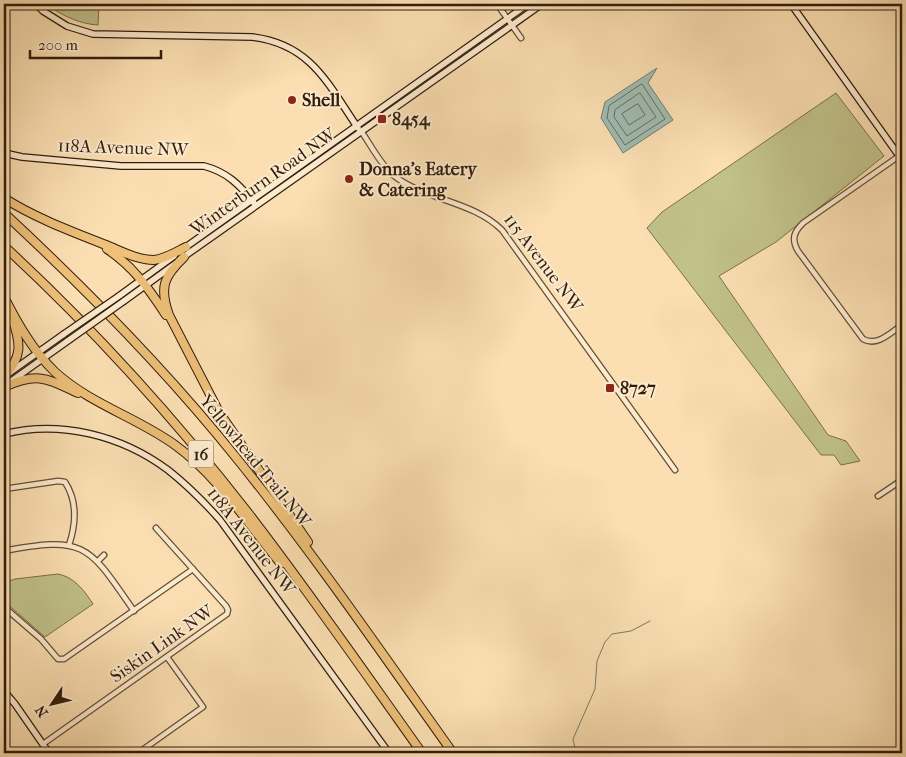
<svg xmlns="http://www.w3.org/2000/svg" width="906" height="757" font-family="'IM FELL French Canon',serif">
<rect width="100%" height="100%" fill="#fbdfb2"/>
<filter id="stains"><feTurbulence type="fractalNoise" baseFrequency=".004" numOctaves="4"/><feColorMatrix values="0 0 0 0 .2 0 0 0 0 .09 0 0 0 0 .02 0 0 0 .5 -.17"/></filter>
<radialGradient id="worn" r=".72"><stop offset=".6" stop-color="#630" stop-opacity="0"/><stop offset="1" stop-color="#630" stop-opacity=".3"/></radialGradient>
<g fill="#c1c18a" stroke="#796f4b">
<path d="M46 4H99L98 25C79 24 61 15 46 4Z"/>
<path d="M836 93 884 156 776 242 719 276 828 435 846 441 860 461 841 465 834 455H821L647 228 662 212Z"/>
<path d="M58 574C74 577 84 590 93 604L45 637 4 601V583L15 579Z"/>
</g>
<path fill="#a0bcb2" stroke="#747c70" d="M657 68 648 83 673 120 623 153 601 118 605 102Z"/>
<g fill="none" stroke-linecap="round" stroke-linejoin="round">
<g stroke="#686c5f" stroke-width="1">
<path d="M642 84 665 119 625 145 607 118 609 106Z"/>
<path d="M640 93 656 117 627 136 614 117 615 110Z"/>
<path d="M638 104 645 115 629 125 622 114Z"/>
</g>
<path stroke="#747c70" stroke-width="1" d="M576 753 573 739 595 689 597 661 605 642 612 634 631 631 650 621"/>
<defs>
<g id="street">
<path d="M497 4 521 38"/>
<path d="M361 131C371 145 380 164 393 175 426 201 471 200 502 230L675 470"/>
<path d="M902 154 803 223C794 232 791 239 798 251L863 339C877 347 890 333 902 325"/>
<path d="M4 489 58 481 65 482C78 502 76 524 69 545"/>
<path d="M878 496 902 480"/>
<path d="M4 551C86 535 89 546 134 611"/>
<path d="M98 561 104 555"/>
<path d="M4 607 41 639 58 659H64L193 569"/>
<path d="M43 744 227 614 228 610 226 606 156 528"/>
<path d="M138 753 203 707 167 657"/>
</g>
<g id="secondary">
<path d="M36 4 43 11 67 26 93 34 252 37C311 44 328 84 358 128"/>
<path d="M791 4 902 160"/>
<path d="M4 153 22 157 121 166H204C227 172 240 185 254 203"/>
<path d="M183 249 528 4"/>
<path d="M182 258 542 4"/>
<path d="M119 296 174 256"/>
<path d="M124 301 175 264"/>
<path d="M9 373 64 334"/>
<path d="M10 382 69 340"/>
<path d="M4 434C60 420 121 435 168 470 187 485 204 502 220 520L389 753"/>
<path d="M4 691 15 704 49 753"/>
</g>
<g id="highway">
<path d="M4 198C33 217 73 232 106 245 121 251 137 260 154 260 165 259 176 252 186 247"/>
<path d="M4 213C87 290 167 371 238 460 314 554 383 655 453 753"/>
<path d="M4 246C93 328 175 419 249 514 309 592 365 673 422 753"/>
<path d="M107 249C134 267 149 289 166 315"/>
<path d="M184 257C164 276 159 287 169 315L219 412 308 542"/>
<path d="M4 297C18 324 33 351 55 372 90 404 138 418 175 445 217 475 249 525 281 564"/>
<path d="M4 376C22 358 21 344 13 321"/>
<path d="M4 387C38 372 46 378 78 393"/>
</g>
</defs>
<use href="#street" stroke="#644e36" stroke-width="7"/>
<use href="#secondary" stroke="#311d0c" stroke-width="8"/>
<use href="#highway" stroke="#311d0c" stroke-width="10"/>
<use href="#street" stroke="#fceacd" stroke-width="4.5"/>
<use href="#secondary" stroke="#fceacd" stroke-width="5.5"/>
<use href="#highway" stroke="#eec079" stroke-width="8"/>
<defs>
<g id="secondary-bridge">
<path d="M64 334 119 296"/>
<path d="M69 340 124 301"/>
</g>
</defs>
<use href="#secondary-bridge" stroke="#311d0c" stroke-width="8" stroke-linecap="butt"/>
<use href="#secondary-bridge" stroke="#fceacd" stroke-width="5.5"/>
</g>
<g fill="#8f2418" stroke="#fceacd" stroke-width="2">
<circle cx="292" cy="100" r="5"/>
<rect x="377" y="114" width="10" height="10" rx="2.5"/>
<circle cx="349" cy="179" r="5"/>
<rect x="605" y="383" width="10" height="10" rx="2.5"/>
</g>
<g text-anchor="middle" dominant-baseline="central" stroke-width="4" stroke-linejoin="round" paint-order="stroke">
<rect fill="#fceacd" stroke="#6e5a46" stroke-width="1" x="188.5" y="440.5" width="25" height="27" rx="4"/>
<g font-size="16" font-weight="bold" fill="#311d0c">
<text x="201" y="454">16</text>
</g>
<g font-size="18" font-weight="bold" fill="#311d0c" stroke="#fceacd" text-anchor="start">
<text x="302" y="100">Shell</text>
<text x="392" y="119">8454</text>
<text x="359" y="169">Donna’s Eatery<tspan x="359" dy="21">&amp; Catering</tspan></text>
<text x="620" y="388">8727</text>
</g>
<g font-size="18" fill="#311d0c" stroke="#fceacd">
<text transform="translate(123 148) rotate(2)">118A Avenue NW</text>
<text transform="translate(263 182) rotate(-35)">Winterburn Road NW</text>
<text transform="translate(543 263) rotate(53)">115 Avenue NW</text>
<text transform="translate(255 461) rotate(51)">Yellowhead Trail NW</text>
<text transform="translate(251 541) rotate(52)">118A Avenue NW</text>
<text transform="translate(162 644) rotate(-35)">Siskin Link NW</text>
</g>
</g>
<rect width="906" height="757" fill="none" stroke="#fbdfb2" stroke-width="20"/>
<rect x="5" y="5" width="896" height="747" fill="none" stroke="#311d0c" stroke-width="2.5"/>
<rect x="10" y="10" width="886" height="737" fill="none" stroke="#311d0c"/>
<g transform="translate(52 704) rotate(235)" stroke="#fceacd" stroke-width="4" paint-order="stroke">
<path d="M0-4L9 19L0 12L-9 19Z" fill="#311d0c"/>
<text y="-8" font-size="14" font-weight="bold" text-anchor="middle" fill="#311d0c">N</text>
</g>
<path d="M30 50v8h131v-8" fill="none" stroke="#311d0c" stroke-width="2.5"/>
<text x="38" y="50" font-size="15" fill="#311d0c" stroke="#fceacd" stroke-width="4" paint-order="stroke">200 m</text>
<rect width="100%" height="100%" filter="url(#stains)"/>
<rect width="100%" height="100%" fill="url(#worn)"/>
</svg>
